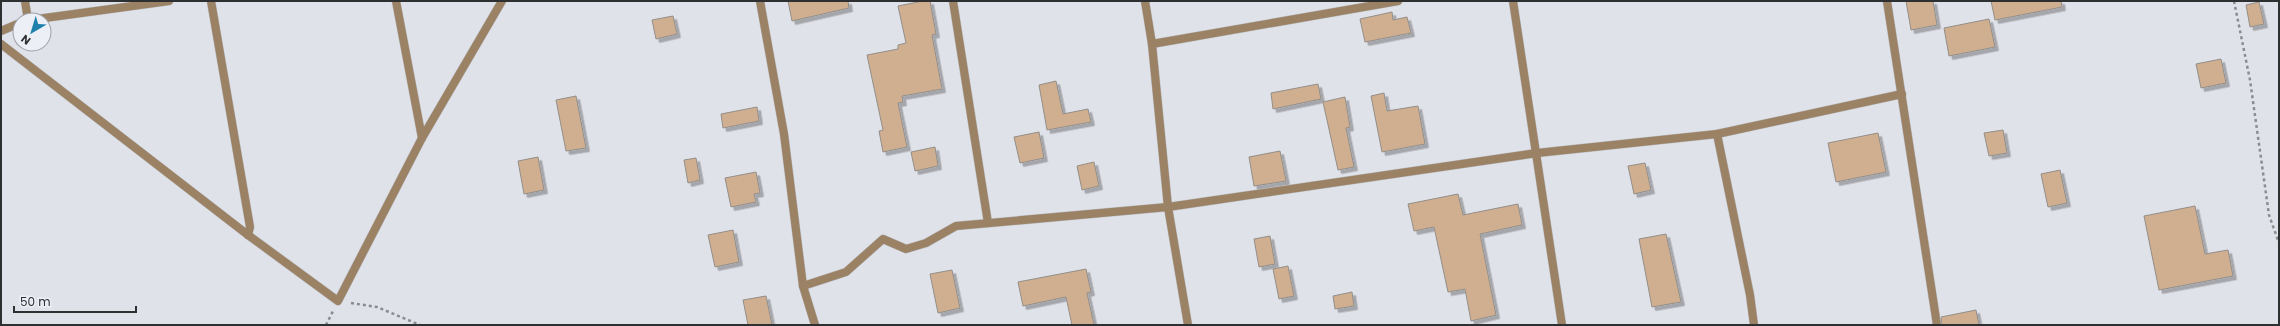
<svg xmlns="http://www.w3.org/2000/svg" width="2280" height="326" font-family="Poppins,sans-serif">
<defs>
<filter id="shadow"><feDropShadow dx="3.5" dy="3.5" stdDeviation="0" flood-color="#0004"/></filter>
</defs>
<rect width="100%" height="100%" fill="#e0e2e9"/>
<g fill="#cfaf90" stroke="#938e89" filter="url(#shadow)">
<path d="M788 1H848L849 8 792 21Z"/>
<path d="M923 1H930L936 34 932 35 942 89 902 96 903 102 898 103 907 147 883 152 879 131 883 130 867 55 898 49V45L906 43 898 6Z"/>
<path d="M1906 1H1933L1937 25 1911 30Z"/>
<path d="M1991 1H2061L2062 7 1995 20Z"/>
<path d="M2259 2 2264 24 2250 27 2246 5Z"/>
<path d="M1392 12 1393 20 1407 17 1411 33 1365 42 1360 19Z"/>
<path d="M673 16 677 34 656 39 652 20Z"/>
<path d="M1989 19 1995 47 1949 56 1944 28Z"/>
<path d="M2221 59 2226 83 2201 88 2196 64Z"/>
<path d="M1056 81 1063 114 1088 109 1091 122 1047 130 1039 85Z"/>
<path d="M1318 84 1321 99 1273 109 1271 93Z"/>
<path d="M1384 93 1387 111 1418 106 1425 144 1382 152 1371 96Z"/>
<path d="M576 96 586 148 566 151 556 100Z"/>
<path d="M1345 97 1350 127 1346 128 1354 167 1338 170 1323 102Z"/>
<path d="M757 107 759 121 723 128 721 114Z"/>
<path d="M2003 130 2007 153 1989 156 1984 133Z"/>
<path d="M1039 132 1044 158 1020 163 1014 137Z"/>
<path d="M1878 133 1886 172 1836 182 1828 143Z"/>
<path d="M935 147 938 166 915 171 911 152Z"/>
<path d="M1280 151 1286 181 1254 186 1249 157Z"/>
<path d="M538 157 544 190 524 194 518 161Z"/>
<path d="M696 158 700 180 688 183 684 160Z"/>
<path d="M1094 162 1099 186 1082 190 1077 166Z"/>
<path d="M1645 163 1651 190 1634 194 1628 166Z"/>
<path d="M2060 170 2067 203 2048 207 2041 174Z"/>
<path d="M756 172 760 193 754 194 756 202 731 207 725 178Z"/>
<path d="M1458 194 1463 215 1518 204 1522 225 1480 234 1496 315 1471 321 1465 289 1448 292 1434 227 1414 231 1408 204Z"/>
<path d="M2195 206 2205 254 2228 250 2233 276 2159 290 2144 216Z"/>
<path d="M733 230 739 262 715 267 708 235Z"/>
<path d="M1666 234 1681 302 1652 307 1639 239Z"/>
<path d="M1270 236 1275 264 1259 267 1254 239Z"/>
<path d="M1288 266 1294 296 1279 299 1273 269Z"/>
<path d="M1086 269 1091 292 1087 293 1094 325H1072L1066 297 1023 306 1018 282Z"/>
<path d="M952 270 960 308 938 313 930 274Z"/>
<path d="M1352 292 1354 306 1335 309 1333 296Z"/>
<path d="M766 296 772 325H748L743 300Z"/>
<path d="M1976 310 1979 325H1942L1941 317Z"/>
</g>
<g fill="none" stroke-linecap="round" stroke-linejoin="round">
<defs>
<g id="street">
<path d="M25 1 28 20"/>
<path d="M211 1 250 227 248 235"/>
<path d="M396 1 422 138"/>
<path d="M760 1 784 134 803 286 815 325"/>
<path d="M953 1 988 223"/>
<path d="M1145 1 1152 44 1168 207 1188 325"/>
<path d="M1513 1 1562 325"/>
<path d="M1887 1 1937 325"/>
<path d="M30 20 169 1"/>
<path d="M1 31 20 23"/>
<path d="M1 44 248 235 338 301 422 138 502 1"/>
<path d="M1152 44 1398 1"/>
<path d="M1717 134 1750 295 1754 325"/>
<path d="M803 286 846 272 883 239 906 249 926 243 956 226 1168 207 1537 153 1717 134 1902 94"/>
</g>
</defs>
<use href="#street" stroke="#bcbec4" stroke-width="9"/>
<g stroke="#8a8c90" stroke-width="2.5" stroke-dasharray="3 3" stroke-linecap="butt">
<path d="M2234 1 2250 80 2269 215 2279 243"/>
<path d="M351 303 377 307 420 325"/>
<path d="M326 325 333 311"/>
</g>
<use href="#street" stroke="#9b8264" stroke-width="8"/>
</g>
<rect width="2280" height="326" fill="none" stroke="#2e2f31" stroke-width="4"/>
<g transform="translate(32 32) rotate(218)"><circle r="19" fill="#edeff6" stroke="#a1a2a7"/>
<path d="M0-3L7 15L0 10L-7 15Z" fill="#1e81ac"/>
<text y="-6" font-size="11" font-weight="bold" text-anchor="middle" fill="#2e2f31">N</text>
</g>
<path d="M14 306v6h122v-6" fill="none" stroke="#2e2f31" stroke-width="2"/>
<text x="20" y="306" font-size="12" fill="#2e2f31" stroke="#edeff6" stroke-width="3" paint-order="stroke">50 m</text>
</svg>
